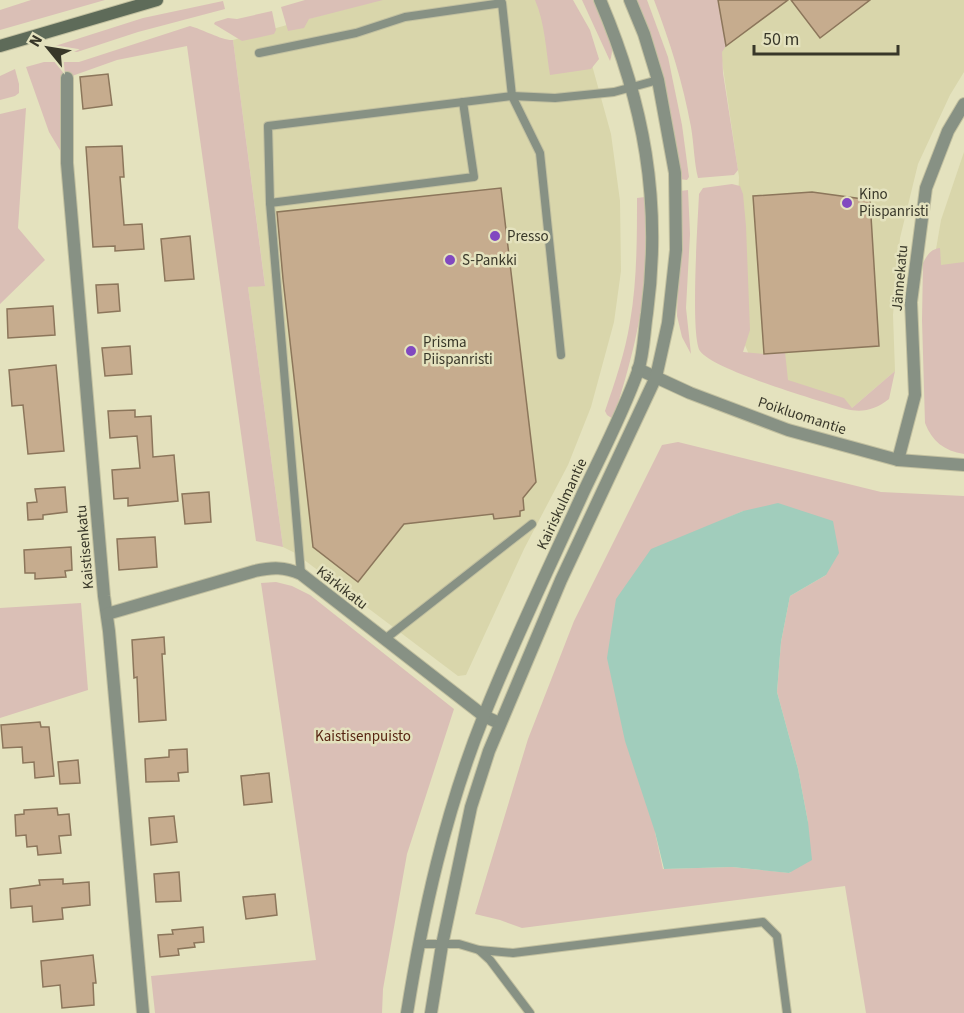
<svg xmlns="http://www.w3.org/2000/svg" width="964" height="1013" font-family="'Source Sans 3',sans-serif">
<rect width="100%" height="100%" fill="#e4e2be"/>
<g fill="#d9d6ab">
<path d="M376 0H564L590 58 611 134 620 201 621 271 614 322 591 407 568 465 524 549 466 675 458 676 295 553 283 547 248 287 265 285 233 40Z"/>
<path d="M713 0H964V72L950 95 918 164 900 238 893 315 895 371 852 408 759 378 733 317 739 177Z"/>
<path d="M964 152V426L933 267 941 220Z"/>
</g>
<g fill="#dabfb6" fill-rule="evenodd">
<path d="M31 0H105L0 30V10Z"/>
<path d="M305 0H383L309 19 304 28 288 31 281 7Z"/>
<path d="M535 0H573L590 30 599 59 591 69 550 75C546 51 545 23 535 0Z"/>
<path d="M582 0H593C602 19 618 40 610 61Z"/>
<path d="M635 0H647L668 57 682 125 689 177 687 180 679 179Z"/>
<path d="M654 0H718L726 46 722 52 723 73 738 170 734 175 698 178C694 162 694 144 691 127 683 83 670 42 654 0Z"/>
<path d="M223 1 225 9 138 32 77 52 56 50 55 46 143 18Z"/>
<path d="M272 11 276 30 274 34 242 41 214 24 215 22 228 18 237 19Z"/>
<path d="M190 26C202 29 223 41 233 40L265 286 248 287 283 547 256 541 187 46 117 60 72 76 61 152 49 132 26 67 44 62H79Z"/>
<path d="M15 69 19 84V93L15 96 0 100V76Z"/>
<path d="M26 108 18 228 45 260 0 304V114Z"/>
<path d="M732 184 740 186 743 194 746 226 750 330 743 352 764 354 785 352 788 380 844 398 852 408 895 371 889 399C875 410 862 413 846 409 820 401 713 370 700 351 690 335 698 219 699 194L703 188Z"/>
<path d="M688 190 690 234 686 308 691 354 682 337 677 316 680 191Z"/>
<path d="M645 197C652 278 638 342 613 419L607 415 605 411C615 382 625 353 630 322 637 282 637 239 637 198Z"/>
<path d="M940 248 941 265 964 262V454C944 451 932 441 925 423L922 320 923 263C927 255 931 249 940 248Z"/>
<path d="M678 442 881 492 964 496V1013H866L845 886 522 928 500 920 475 914 528 739 574 621 662 445ZM743 511 826 575 790 596 781 642 777 692 798 769 808 822 790 873 732 867 663 869 655 832 700 530Z"/>
<path d="M276 582 292 586 310 595 454 709 407 854 383 989 382 1013H155L151 976 316 960 261 583Z"/>
<path d="M81 603 88 690 0 718V608Z"/>
</g>
<path fill="#a1cdbc" d="M778 503 833 521 839 553 826 575 790 596 781 642 777 692 798 769 808 822 812 860 789 873 732 867 664 869 655 832 625 741 607 658 616 599 651 549 743 511Z"/>
<g fill="#c6ac8e" stroke="#8c765b" stroke-width="1.5">
<path d="M718 0H788L726 46Z"/>
<path d="M791 0H870L820 38Z"/>
<path d="M108 74 112 105 83 109 80 77Z"/>
<path d="M122 146 124 177H120L124 225 142 224 144 249 115 251V246L93 247 86 147Z"/>
<path d="M501 188 536 482 523 498 524 510 520 511V516L494 519 493 514 404 524 358 582 313 547 283 279 277 212Z"/>
<path d="M812 192 870 200 879 346 764 354 753 196Z"/>
<path d="M190 236 194 279 165 281 161 239Z"/>
<path d="M118 284 120 311 98 313 96 285Z"/>
<path d="M53 306 55 335 8 338 7 309Z"/>
<path d="M130 346 132 374 105 376 102 348Z"/>
<path d="M56 365 64 451 28 454 23 405 12 406 9 370Z"/>
<path d="M135 410V417L151 416 153 457 174 455 178 501 128 506V498L114 499 112 470 140 468 137 436 110 438 108 411Z"/>
<path d="M65 487 67 512 43 515V519L28 520 27 503 37 502 35 489Z"/>
<path d="M209 492 211 522 185 524 182 494Z"/>
<path d="M155 537 157 567 119 570 117 539Z"/>
<path d="M71 547 72 570 65 571 66 577 35 579V573H25L24 550Z"/>
<path d="M164 637 165 654H162L166 720 139 722 137 677 134 678 132 640Z"/>
<path d="M40 722 41 727H49L54 776 35 778 34 762 23 763 22 747 3 748 1 725Z"/>
<path d="M187 749 188 772 178 773 179 781 146 782 145 759 169 757V750Z"/>
<path d="M78 760 80 783 60 784 58 762Z"/>
<path d="M269 773 272 802 244 805 241 776Z"/>
<path d="M57 808 58 815 69 814 71 835 59 836 61 853 38 855 37 846 27 847 26 835 16 836 15 815 24 814V810Z"/>
<path d="M174 816 177 842 151 845 149 818Z"/>
<path d="M179 872 181 901 156 902 154 874Z"/>
<path d="M63 879V884L89 882 90 905 62 908 63 919 33 922 32 906 11 908 10 889 40 885 39 880Z"/>
<path d="M275 894 277 915 246 919 243 897Z"/>
<path d="M203 927 204 942 194 943 195 947 178 949 179 955 160 957 158 935 173 934 172 930Z"/>
<path d="M93 955 96 983H93L94 1005 62 1008 60 985 43 987 41 961Z"/>
</g>
<g fill="none" stroke-linecap="round" stroke-linejoin="round">
<defs>
<g id="service">
<path d="M259 53 356 33 405 17 502 3 512 96 540 153 561 355"/>
<path d="M270 203 474 177 463 102"/>
<path d="M301 574 270 203 268 126 512 96 555 98 614 92 658 80"/>
<path d="M385 639 532 524"/>
<path d="M418 944H459L479 950 513 953 763 922 777 936 787 1013"/>
<path d="M479 950 490 960 530 1013"/>
</g>
<g id="minor">
<path d="M67 78V163L104 596 109 631 143 1013"/>
<path d="M898 460 915 395 911 302 926 188 948 131 964 104"/>
<path d="M107 614 255 571C273 567 284 567 301 574L484 716 499 723"/>
</g>
<g id="tertiary">
<path d="M638 369 690 393 788 430 898 460 964 465"/>
<path d="M407 1013C423 913 445 813 483 718 513 642 549 568 583 493 602 453 623 413 638 371 644 353 644 332 647 313 662 201 644 103 600 0"/>
<path d="M431 1013 442 945 471 807 489 751 561 580 656 377 668 323 676 250 675 173 658 80 644 34 630 0"/>
</g>
<path id="secondary" d="M0 46 157 0"/>
</defs>
<use href="#service" stroke="#c2c0a0" stroke-width="10"/>
<use href="#minor" stroke="#c2c0a0" stroke-width="14"/>
<use href="#tertiary" stroke="#c2c0a0" stroke-width="14"/>
<use href="#secondary" stroke="#c2c0a0" stroke-width="14"/>
<use href="#service" stroke="#879184" stroke-width="8"/>
<use href="#minor" stroke="#879184" stroke-width="12"/>
<use href="#tertiary" stroke="#879184" stroke-width="12"/>
<use href="#secondary" stroke="#5e6b59" stroke-width="12"/>
</g>
<g fill="#8149c0" stroke="#e4e2be" stroke-width="2">
<circle cx="847" cy="203" r="6"/>
<circle cx="495" cy="236" r="6"/>
<circle cx="450" cy="260" r="6"/>
<circle cx="411" cy="351" r="6"/>
</g>
<g text-anchor="middle" dominant-baseline="central" stroke-width="5" stroke-linejoin="round" paint-order="stroke">
<g font-size="15" fill="#383729" stroke="#e4e2be" text-anchor="start">
<text x="859" y="194">Kino<tspan x="859" dy="17">Piispanristi</tspan></text>
<text x="507" y="236">Presso</text>
<text x="462" y="260">S-Pankki</text>
<text x="423" y="342">Prisma<tspan x="423" dy="17">Piispanristi</tspan></text>
</g>
<g font-size="15" fill="#383729" stroke="#e4e2be">
<text transform="translate(900 278) rotate(-85)">Jännekatu</text>
<text transform="translate(802 416) rotate(18)">Poikluomantie</text>
<text transform="translate(562 504) rotate(-65)">Kairiskulmantie</text>
<text transform="translate(85 547) rotate(-95)">Kaistisenkatu</text>
<text transform="translate(342 588) rotate(38)">Kärkikatu</text>
</g>
<g font-size="15" fill="#572411" stroke="#e4e2be">
<text x="363" y="736">Kaistisenpuisto</text>
</g>
</g>
<g transform="translate(48 48) rotate(300)" stroke="#e4e2be" stroke-width="4.5" paint-order="stroke">
<path d="M0-4.5L10 22L0 15L-10 22Z" fill="#383729"/>
<text y="-9" font-size="16" font-weight="bold" text-anchor="middle" fill="#383729">N</text>
</g>
<path d="M754 45v9h144v-9" fill="none" stroke="#383729" stroke-width="3"/>
<text x="763" y="45" font-size="18" fill="#383729" stroke="#e4e2be" stroke-width="4.5" paint-order="stroke">50 m</text>
</svg>
